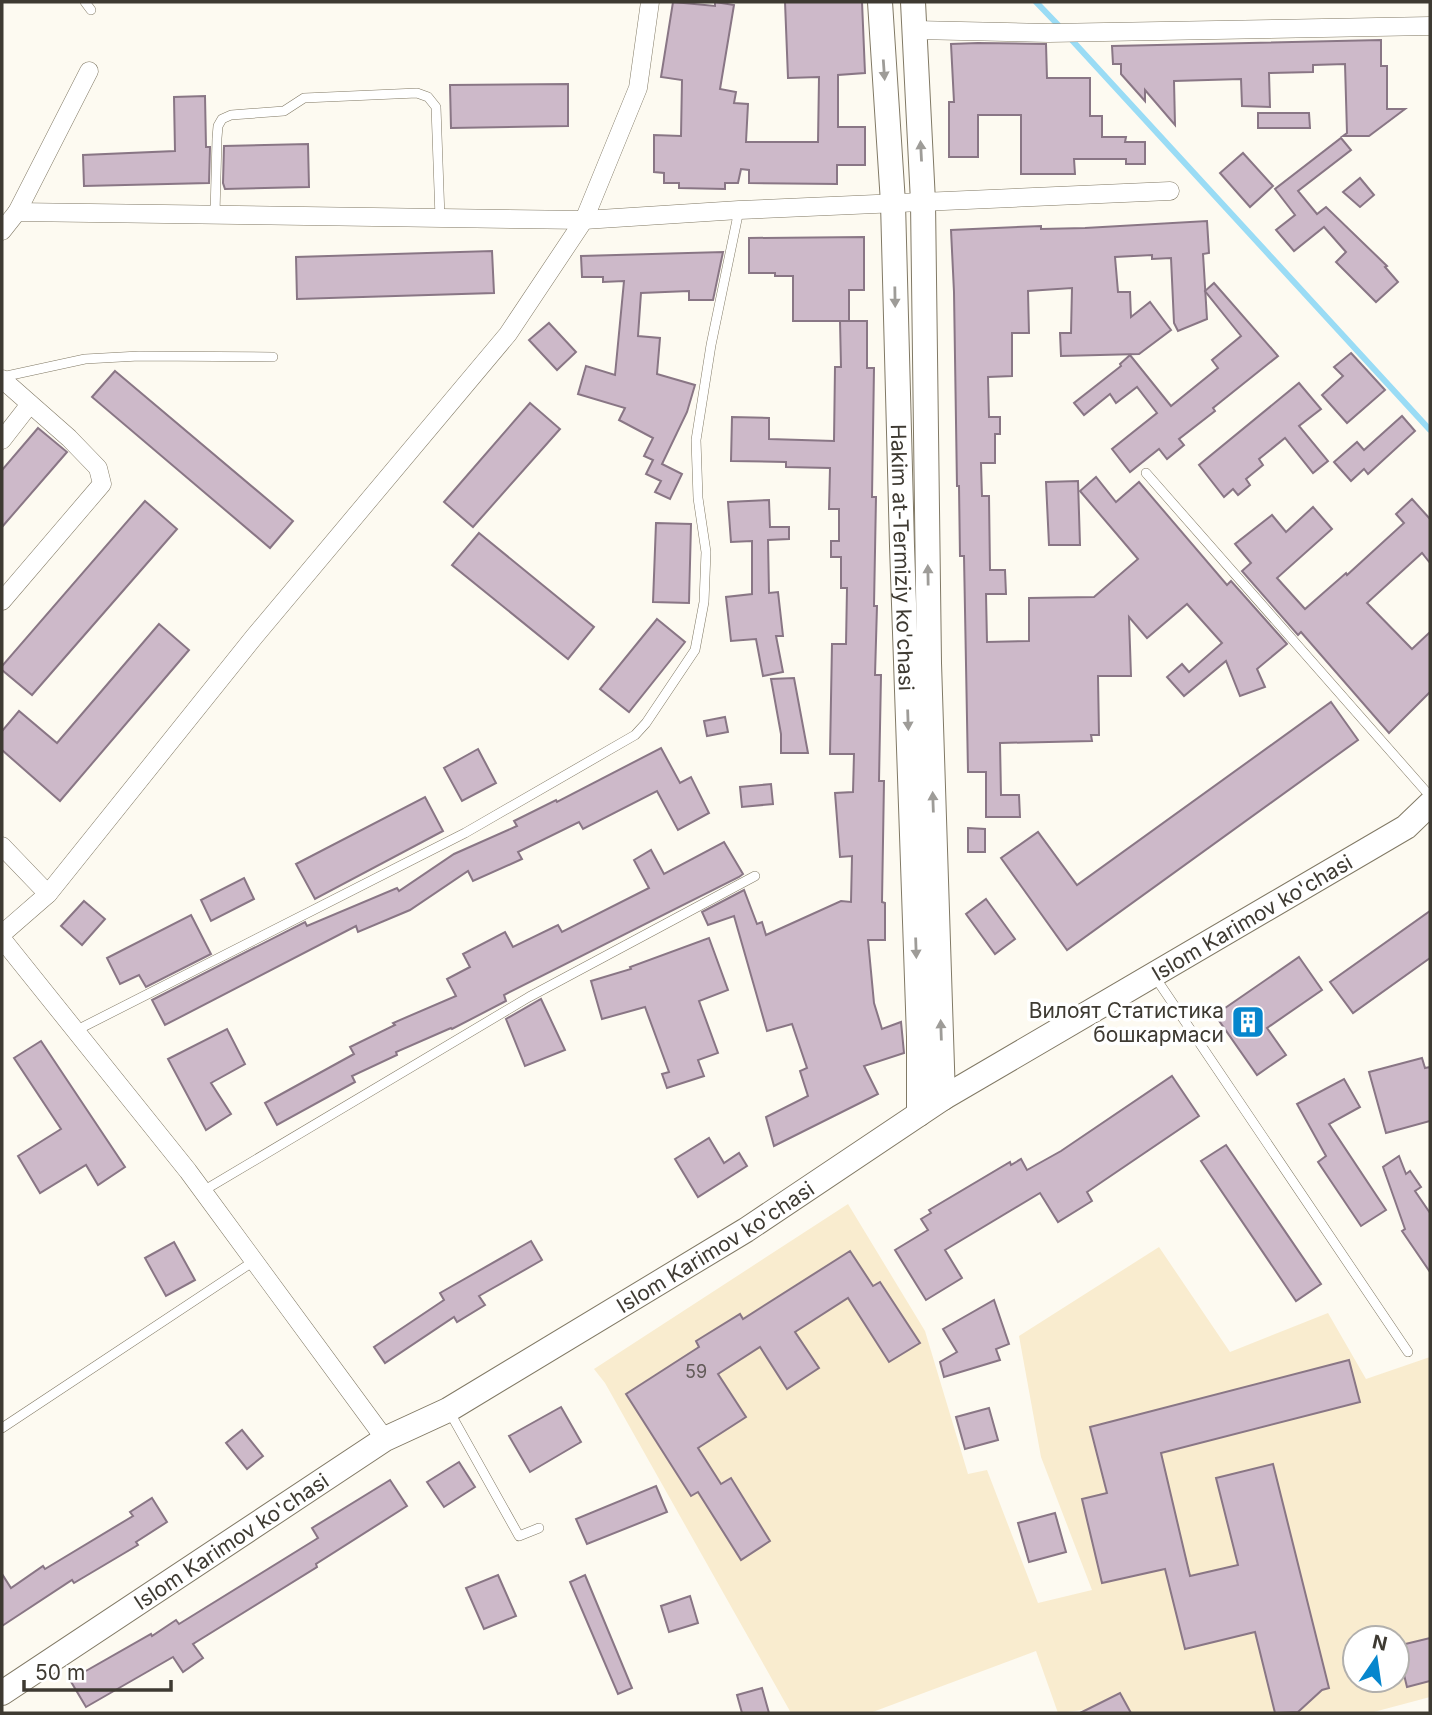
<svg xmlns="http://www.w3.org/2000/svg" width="1432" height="1715" font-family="Inter,sans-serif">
<rect width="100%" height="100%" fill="#fdfaf1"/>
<path fill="#f9eccf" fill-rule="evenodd" d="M848 1204 925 1331 968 1474 987 1470 1038 1603 1092 1590 1041 1457 1019 1336 1159 1247 1230 1352 1328 1313 1366 1379 1430 1357V1697L1370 1713H1084L1083 1710 1058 1713 1036 1651 870 1713H791L605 1383 594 1369ZM1355 1638H1397V1680H1355Z"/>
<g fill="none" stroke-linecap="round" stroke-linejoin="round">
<g stroke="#9adcf5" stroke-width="6">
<path d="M1036 2 1062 29"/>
<path d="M1069 37 1430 430"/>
</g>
</g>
<g fill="#cdb9c9" stroke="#897685" stroke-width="2">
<path d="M673 2 715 6V2L734 5 720 89 736 92 734 103 748 104 746 142H818L819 77 788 78 785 2H862L865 73 838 75V127H865V165H837V184L749 183V170L741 169 738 183H725V189L679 188V183H664V173L654 172V135L681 136 682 80 661 77Z"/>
<path d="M1381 40V66H1387V109H1405L1369 136H1343L1347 133 1345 64 1313 65V72L1269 73 1270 107 1242 106 1241 79 1174 81 1175 125 1145 90V101L1121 74V64H1113L1112 46Z"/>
<path d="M978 43 1046 44 1047 78H1090V116H1102V137H1126L1125 142H1145V164H1126V159H1074L1075 174H1021V115H978V157H949V102H954L951 44Z"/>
<path d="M568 84V126L451 128 450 85Z"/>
<path d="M205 96 206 147H210L209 183 84 186 83 155 175 151 174 97Z"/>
<path d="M1258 113H1309L1310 128H1258Z"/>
<path d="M1341 138 1351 150 1298 191 1317 214 1326 207 1387 266 1385 267 1398 282 1376 302 1336 262 1346 252 1324 227 1294 251 1276 230 1295 215 1275 189Z"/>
<path d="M308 144 309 187 225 189 223 183 224 146Z"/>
<path d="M1243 153 1273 186 1250 207 1220 173Z"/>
<path d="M1360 178 1374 195 1360 207 1343 192Z"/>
<path d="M1207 221 1209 253 1203 254 1207 319 1178 331 1174 323 1171 258 1152 259V255L1115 257 1118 292H1130L1131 317 1150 302 1171 330 1139 354 1061 356 1060 333H1071L1072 288 1028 291 1029 333H1012V376L988 377 989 417H1000V434H995V463H981L982 496H989L990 570H1005L1006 594H986L987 642 1029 641V598L1094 597 1138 559 1080 491 1096 477 1116 502 1139 482 1227 585 1231 581 1287 644 1257 669 1265 687 1240 696 1226 661 1184 696 1167 677 1182 664 1189 672 1222 643 1187 604 1147 638 1129 617 1131 676H1098L1099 735H1091L1092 741 1000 743 1001 795H1019L1020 817H986V772H968L964 556H960L959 486H957L954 292 951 230 1041 226V229L1085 228Z"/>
<path d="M864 237V290H849V321H793V276H775V273H749V238Z"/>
<path d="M492 251 494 293 297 299 296 257Z"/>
<path d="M723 252 713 300H689V291L641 293 638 336 660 338 657 374 695 385 687 412 662 464 682 474 670 499 655 492 661 481 646 474 653 460 644 456 653 438 619 420 625 408 578 394 586 366 615 375 624 281 603 282V277H582L581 256Z"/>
<path d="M1214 283 1278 356 1213 408 1215 411 1179 439 1184 445 1167 459 1159 449 1130 472 1112 449 1157 413 1137 387 1116 403 1110 394 1084 415 1074 403 1121 366 1120 364 1130 355 1171 406 1218 368 1212 360 1241 336 1205 291Z"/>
<path d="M840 321H867V368H874L872 497H876L874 606H877L875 675H881L879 781H884L882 902 885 903V940H868L874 1003 882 1029 901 1022 904 1053 864 1066 878 1094 774 1146 766 1117 808 1096 800 1071 807 1068 792 1024 767 1031 734 916 708 925 702 912 744 890 757 924 762 922 766 935 841 901 851 902 852 856 840 857 835 793 853 792 854 754H830L832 644H846L847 588H841V557H831V541H839V509H829L830 468 786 467V462L731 461 732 417 769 418V439L834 441 835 367H841Z"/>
<path d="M549 323 576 352 557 370 529 340Z"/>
<path d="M1351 353 1385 390 1347 423 1322 395 1343 376 1334 367Z"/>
<path d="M115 371 293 521 270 548 92 397Z"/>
<path d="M1299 383 1321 409 1299 426 1328 461 1313 473 1285 438 1259 459 1263 465 1246 479 1250 485 1238 495 1233 489 1224 497 1199 465Z"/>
<path d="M530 403 560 429 473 527 444 502Z"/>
<path d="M1402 416 1415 431 1368 474 1364 469 1351 481 1334 462 1357 442 1364 450Z"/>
<path d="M38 428 67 452 2 527V470Z"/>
<path d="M1078 481 1080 545H1049L1046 482Z"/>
<path d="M1412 499 1430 519V563L1422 553 1367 603 1412 649 1430 632V692L1389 733 1301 632 1298 635 1242 571 1251 563 1235 544 1272 515 1286 532 1313 507 1332 529 1277 578 1305 609 1346 573 1347 575 1404 523 1396 514Z"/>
<path d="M769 500 770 527H789V539L768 540 769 593 778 592 783 636H776L783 672 763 676 756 639 731 641 726 597 752 594V541L731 542 728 502Z"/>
<path d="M145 501 177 529 32 695 2 670V666Z"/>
<path d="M656 523 691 524 689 603 653 602Z"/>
<path d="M479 533 594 627 568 659 452 565Z"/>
<path d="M657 619 685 642 629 712 600 689Z"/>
<path d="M159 624 189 650 60 801 2 750V731L19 711 57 743Z"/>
<path d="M794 678 808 753H781V734L771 679Z"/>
<path d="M1331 702 1358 740 1067 950 1001 858 1038 832 1077 885Z"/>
<path d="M725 717 728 732 707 736 704 721Z"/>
<path d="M661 748 680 783 691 777 709 813 678 830 657 791 583 829 579 822 518 852 522 859 473 881 468 871 410 910 358 932 356 926 165 1025 152 1000 305 922 307 926 397 888 399 891 454 854 517 826 514 821 556 800 557 802Z"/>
<path d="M478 749 496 783 462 801 444 768Z"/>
<path d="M771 784 773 804 742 807 740 787Z"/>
<path d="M425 797 443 831 315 899 296 864Z"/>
<path d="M968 828 985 829V852H968Z"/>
<path d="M724 842 743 874 739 877 504 995 506 1001 452 1029 451 1028 396 1052 397 1055 352 1076 355 1082 277 1125 265 1103 354 1054 350 1047 395 1025 393 1023 456 996 447 979 470 967 463 954 505 932 513 947 558 925 562 932 649 888 634 860 651 850 664 874Z"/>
<path d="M244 878 254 899 211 921 201 900Z"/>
<path d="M986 899 1015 939 995 954 966 914Z"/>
<path d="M84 901 105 919 82 945 61 926Z"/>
<path d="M1430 911V958L1353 1013 1330 982Z"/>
<path d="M191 915 211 954 146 987 139 975 120 984 107 958Z"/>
<path d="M709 938 728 990 699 1001 718 1053 698 1060 704 1076 667 1088 662 1074 669 1072 645 1007 602 1019 591 981 631 969 630 967Z"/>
<path d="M1299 957 1322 990 1267 1028 1286 1055 1257 1075 1215 1015Z"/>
<path d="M541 999 565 1050 525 1066 506 1019Z"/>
<path d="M227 1029 245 1064 211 1083 231 1114 206 1130 168 1059Z"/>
<path d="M41 1041 125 1167 98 1185 86 1165 40 1193 18 1156 61 1129 14 1058Z"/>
<path d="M1422 1058 1425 1068 1430 1067V1121L1386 1133 1369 1072Z"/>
<path d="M1172 1076 1199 1116 1087 1192 1092 1201 1058 1222 1040 1193 945 1250 962 1278 926 1300 895 1250 928 1230 921 1219 931 1213 929 1210 1010 1162 1011 1165 1021 1159 1027 1170 1061 1151Z"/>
<path d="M1344 1079 1360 1107 1329 1124 1386 1210 1361 1226 1318 1162 1326 1156 1297 1104Z"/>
<path d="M709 1138 724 1163 739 1153 747 1166 698 1197 675 1159Z"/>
<path d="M1226 1145 1321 1284 1296 1301 1201 1161Z"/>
<path d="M1399 1156 1406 1174 1410 1171 1421 1187 1415 1191 1430 1213V1272L1402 1231 1405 1229 1383 1167Z"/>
<path d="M531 1241 542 1260 479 1296 485 1305 457 1322 454 1317 385 1363 374 1347 444 1300 440 1293Z"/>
<path d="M174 1242 195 1280 166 1296 145 1258Z"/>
<path d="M850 1251 873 1286 880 1282 920 1343 889 1362 848 1298 795 1332 819 1368 787 1389 760 1347 718 1374 746 1417 698 1448 721 1484 731 1478 770 1541 741 1560 698 1492 691 1496 626 1394 699 1347 696 1341 740 1314 743 1319Z"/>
<path d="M994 1300 1009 1344 996 1349 1000 1360 944 1377 940 1362 957 1352 943 1329Z"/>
<path d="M1349 1360 1360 1402 1161 1453 1190 1576 1238 1565 1216 1478 1273 1464 1329 1688 1322 1690 1298 1712 1275 1713 1255 1632 1185 1649 1165 1569 1102 1583 1082 1499 1107 1493 1090 1427Z"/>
<path d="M561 1407 581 1442 530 1472 509 1436Z"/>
<path d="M989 1408 998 1440 965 1449 956 1417Z"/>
<path d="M242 1430 263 1456 247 1469 226 1443Z"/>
<path d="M459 1462 475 1487 444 1507 427 1482Z"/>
<path d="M390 1480 407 1506 316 1564 317 1567 193 1644 203 1658 183 1672 173 1657 86 1707 70 1680 151 1634 152 1636 176 1620 179 1624 318 1538 312 1528Z"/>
<path d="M656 1486 667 1512 587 1544 576 1519Z"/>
<path d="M152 1498 167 1522 136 1542 138 1545 74 1583 72 1580 2 1626V1574L11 1588 43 1566 45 1569 133 1516 130 1512Z"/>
<path d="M1055 1513 1066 1552 1029 1562 1018 1523Z"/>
<path d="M498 1575 516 1616 484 1629 466 1588Z"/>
<path d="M585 1575 632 1688 618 1694 570 1582Z"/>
<path d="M690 1596 698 1623 669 1632 661 1606Z"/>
<path d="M1430 1638V1681L1407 1687 1397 1646Z"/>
<path d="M762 1688 769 1713H742L737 1695Z"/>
<path d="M1120 1693 1131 1713H1080Z"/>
</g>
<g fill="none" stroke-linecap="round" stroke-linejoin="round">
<defs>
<g id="lane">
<path d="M85 2 91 10"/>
<path d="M215 214 217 138 218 126 222 119 231 115 284 111 304 98 417 93 428 97 436 107 440 218"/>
<path d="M2 377 85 359 139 356 273 357"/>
<path d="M1146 473 1430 796"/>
<path d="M1155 977 1408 1352"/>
<path d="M75 1031 465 833 635 735 646 723 695 650 704 602 706 552 698 498 696 440 711 345 739 210"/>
<path d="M203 1191 529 997 755 876"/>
<path d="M449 1411 519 1536 539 1528"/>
<path d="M2 1428 254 1261"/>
</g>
<g id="street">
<path d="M915 30 1049 33 1430 26"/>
<path d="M17 212 89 71"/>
<path d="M2 231 17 212 584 220 739 210 1170 191"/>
<path d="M2 379 69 438 98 468 102 484 2 601"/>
<path d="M2 440 30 404"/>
<path d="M2 846 48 894"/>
<path d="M2 934 48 894 254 637 508 334 584 220 638 88 650 2"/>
<path d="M2 939 188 1171 385 1439"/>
</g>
<g id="secondary">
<path id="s1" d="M880 2 893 203 902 546 919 1037V1114"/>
<path d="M913 2 923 202 929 663 943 1098"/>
<path id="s2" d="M2 1693 385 1439 448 1410 746 1230 943 1098 1406 827 1430 804"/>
</g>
</defs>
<use href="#lane" stroke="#817965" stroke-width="10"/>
<use href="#street" stroke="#817965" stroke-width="19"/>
<use href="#secondary" stroke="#817965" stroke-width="26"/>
<use href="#lane" stroke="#fff" stroke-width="9"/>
<use href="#street" stroke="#fff" stroke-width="18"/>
<use href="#secondary" stroke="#fff" stroke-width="24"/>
</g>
<defs><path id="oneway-solid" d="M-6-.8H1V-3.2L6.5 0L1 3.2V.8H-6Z" transform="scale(1.75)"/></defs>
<g fill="#9e9c98">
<use href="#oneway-solid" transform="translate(884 70) rotate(86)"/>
<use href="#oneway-solid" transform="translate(921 151) rotate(-93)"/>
<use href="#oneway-solid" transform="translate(895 297) rotate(89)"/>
<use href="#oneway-solid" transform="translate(928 575) rotate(-91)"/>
<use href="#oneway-solid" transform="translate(908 720) rotate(88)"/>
<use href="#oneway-solid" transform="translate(933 802) rotate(-92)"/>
<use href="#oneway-solid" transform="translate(916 948) rotate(88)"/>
<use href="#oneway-solid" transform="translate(941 1030) rotate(-92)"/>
</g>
<defs>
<symbol id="building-square" viewBox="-11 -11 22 22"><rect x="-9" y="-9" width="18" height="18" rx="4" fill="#0686cd" stroke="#fff"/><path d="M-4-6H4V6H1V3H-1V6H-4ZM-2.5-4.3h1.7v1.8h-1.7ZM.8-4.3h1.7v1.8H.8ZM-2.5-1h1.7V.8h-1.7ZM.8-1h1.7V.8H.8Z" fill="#fff"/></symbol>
</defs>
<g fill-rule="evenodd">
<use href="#building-square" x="1229" y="1003" width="38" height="38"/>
</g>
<g text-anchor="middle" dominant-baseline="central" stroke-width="7" stroke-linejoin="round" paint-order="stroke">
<g font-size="18" fill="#625a58">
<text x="696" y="1371">59</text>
</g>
<g font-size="21" fill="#3e3a32" stroke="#fff">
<text stroke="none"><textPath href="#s1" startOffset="556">Hakim at-Termiziy ko'chasi</textPath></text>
<text stroke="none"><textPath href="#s2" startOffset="1472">Islom Karimov ko'chasi</textPath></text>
<text stroke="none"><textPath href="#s2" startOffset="842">Islom Karimov ko'chasi</textPath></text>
<text stroke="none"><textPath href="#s2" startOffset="275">Islom Karimov ko'chasi</textPath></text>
</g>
<g font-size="21" fill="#3e3a32" stroke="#fff" text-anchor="end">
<text x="1224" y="1010">Вилоят Статистика<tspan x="1224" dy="24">бошкармаси</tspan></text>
</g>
</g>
<rect width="1432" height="1715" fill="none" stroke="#3e3a32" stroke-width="7"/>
<g transform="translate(1376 1659) rotate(13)"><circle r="33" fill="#ffffff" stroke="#b2b0ad" stroke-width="2"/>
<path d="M0-5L12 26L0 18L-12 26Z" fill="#0686cd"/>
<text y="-10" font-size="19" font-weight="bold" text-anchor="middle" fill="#3e3a32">N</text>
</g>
<path d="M24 1680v10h147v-10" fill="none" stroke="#3e3a32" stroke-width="3.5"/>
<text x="35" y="1680" font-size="21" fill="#3e3a32" stroke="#ffffff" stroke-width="5" paint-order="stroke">50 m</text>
</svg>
